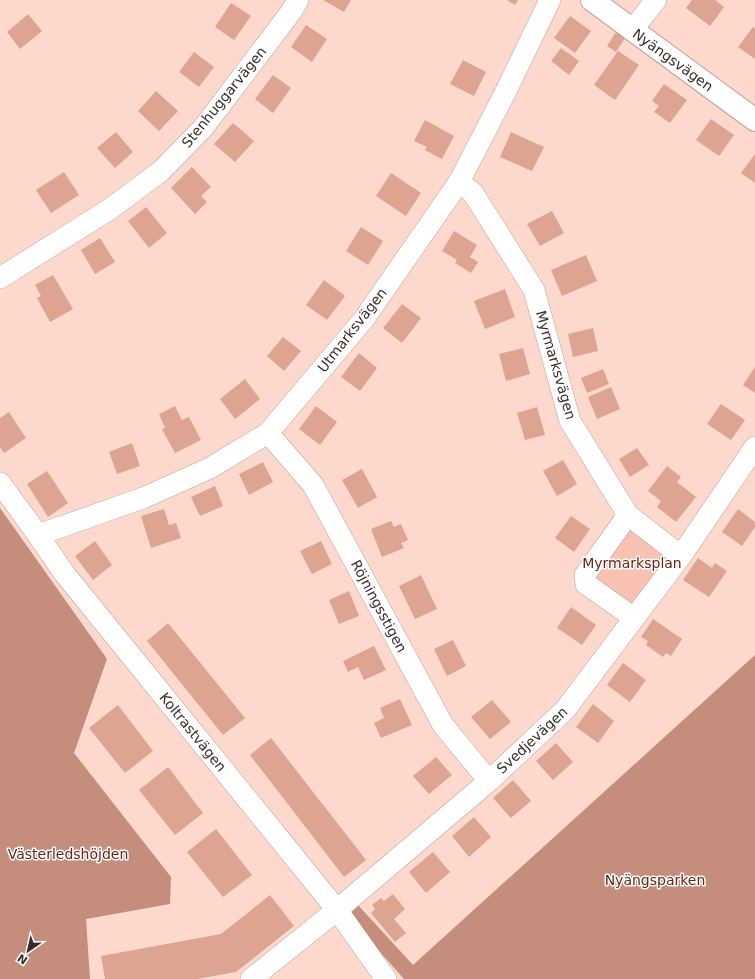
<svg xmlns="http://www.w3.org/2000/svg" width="755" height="979" font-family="'DejaVu Sans',sans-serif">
<rect width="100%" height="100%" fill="#fdd8cd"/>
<path fill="#f8c1b1" d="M631 526 667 555V561L632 606 592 581Z"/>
<g fill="#c48d7c">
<path d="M0 508 107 659 74 753 171 877 170 904 86 919 90 979H0Z"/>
<path d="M755 655V979H404L346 914 357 904 413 965Z"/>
</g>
<g fill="#dda492">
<path d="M323 0H351L344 12Z"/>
<path d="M507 0H518L515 5Z"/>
<path d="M692 0H715L724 7 710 26 686 8Z"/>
<path d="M231 3 251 16 234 40 215 27Z"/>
<path d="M28 14 42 31 20 49 7 32Z"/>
<path d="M570 16 591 31 575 53 554 38Z"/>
<path d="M306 25 327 39 312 62 291 47Z"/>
<path d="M753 27 755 29V59L738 47Z"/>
<path d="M616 32 625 38 616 52 607 46Z"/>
<path d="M561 48 579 61 569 75 551 61Z"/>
<path d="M618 51 639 65 615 100 594 85Z"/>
<path d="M194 52 214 67 199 87 179 72Z"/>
<path d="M463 60 486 72 474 96 450 84Z"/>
<path d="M273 75 291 88 273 113 255 99Z"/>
<path d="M664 84 687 100 670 123 654 112 659 106 652 101Z"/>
<path d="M156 91 178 111 159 131 138 111Z"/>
<path d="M711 119 734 135 719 156 696 140Z"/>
<path d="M425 120 454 136 442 159 425 150 427 147 414 141Z"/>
<path d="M233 123 254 141 235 162 214 144Z"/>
<path d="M116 132 133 152 115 168 97 148Z"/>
<path d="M511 132 544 147 532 171 500 157Z"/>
<path d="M755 154V183L741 173Z"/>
<path d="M192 167 211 187 201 196 207 202 195 214 171 188Z"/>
<path d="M64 172 79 195 51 213 36 190Z"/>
<path d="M391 173 421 193 406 216 376 196Z"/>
<path d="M146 207 167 233 149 248 128 221Z"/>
<path d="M552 211 564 233 540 246 527 224Z"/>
<path d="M361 227 383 241 368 265 346 251Z"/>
<path d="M454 231 477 245 470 257 478 262 471 273 455 263 457 260 442 251Z"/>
<path d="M100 238 115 262 95 274 81 250Z"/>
<path d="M586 255 597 281 562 296 551 270Z"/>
<path d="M53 275 73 309 50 322 37 298 41 296 35 285Z"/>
<path d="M324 280 345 296 327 320 306 305Z"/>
<path d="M505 289 515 317 485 329 474 301Z"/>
<path d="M402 304 421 318 402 343 383 328Z"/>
<path d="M593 328 598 351 573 357 568 334Z"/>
<path d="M283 337 301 351 284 371 267 356Z"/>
<path d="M523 348 530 374 506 381 499 354Z"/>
<path d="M359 353 377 368 360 391 341 377Z"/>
<path d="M755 367V393L743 385Z"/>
<path d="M603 369 609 384 587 393 581 378Z"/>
<path d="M245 379 260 399 235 419 220 399Z"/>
<path d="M611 387 620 409 597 419 588 397Z"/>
<path d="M721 404 745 420 731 440 707 424Z"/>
<path d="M175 406 182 420 189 417 201 440 175 453 162 429 165 428 159 414Z"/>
<path d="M316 406 337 422 320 445 299 429Z"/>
<path d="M537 407 545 435 525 440 517 413Z"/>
<path d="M9 412 26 438 4 453 0 447V418Z"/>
<path d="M132 443 140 466 117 474 109 452Z"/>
<path d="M637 448 649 465 630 477 619 459Z"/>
<path d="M563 460 577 484 557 496 543 471Z"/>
<path d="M263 462 273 482 249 495 239 474Z"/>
<path d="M667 466 681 477 677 482 696 497 676 522 657 507 661 501 648 491Z"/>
<path d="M362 469 377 497 358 508 342 480Z"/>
<path d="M47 471 68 503 48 517 27 484Z"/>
<path d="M215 486 223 506 200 516 191 497Z"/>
<path d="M164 509 169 525 176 523 181 538 151 548 141 516Z"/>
<path d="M738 509 755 522V527L742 546 722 532Z"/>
<path d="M571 516 590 529 574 552 555 538Z"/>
<path d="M391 521 394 527 401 524 408 540 401 543 404 548 382 557 371 529Z"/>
<path d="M95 541 112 565 93 580 75 556Z"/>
<path d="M321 541 332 564 312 574 300 551Z"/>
<path d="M698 558 712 568 715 563 727 571 709 597 683 580Z"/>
<path d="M421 575 437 609 415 619 399 586Z"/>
<path d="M349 591 359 616 339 624 329 600Z"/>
<path d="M571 607 596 625 582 645 557 628Z"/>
<path d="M653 619 682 639 671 656 666 653 663 657 646 645 648 641 641 637Z"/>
<path d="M168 623 245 718 223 735 147 641Z"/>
<path d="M453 640 466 666 447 676 434 649Z"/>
<path d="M374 646 386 670 364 680 358 667 348 672 343 661Z"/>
<path d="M623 663 646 680 630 702 607 685Z"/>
<path d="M400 699 412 725 381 738 374 723 384 718 380 708Z"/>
<path d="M492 700 511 722 490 739 471 717Z"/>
<path d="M593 704 614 721 598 743 576 727Z"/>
<path d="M118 705 153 751 125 773 89 728Z"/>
<path d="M271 738 366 860 344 877 250 755Z"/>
<path d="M556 743 573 762 553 780 536 761Z"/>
<path d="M436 757 452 775 429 794 413 776Z"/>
<path d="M168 767 203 813 175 835 139 790Z"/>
<path d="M513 780 531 801 511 818 493 798Z"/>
<path d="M474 817 491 837 469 857 452 836Z"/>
<path d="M216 829 252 875 223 897 187 852Z"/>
<path d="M433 852 450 872 426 893 409 872Z"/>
<path d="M393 894 405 909 394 919 406 933 395 942 371 913 375 909 372 905 381 898 384 901Z"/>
<path d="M270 895 294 926 236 972 197 979H105L101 956 221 934Z"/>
</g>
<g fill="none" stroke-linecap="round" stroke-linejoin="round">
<defs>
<g id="minor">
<path d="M632 30 656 0"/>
<path d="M459 182 473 193 534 290 570 421 628 515 681 556"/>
<path d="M0 278 110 209 161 171 203 128 291 12 298 0"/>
<path d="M268 433 313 485 443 725 489 781"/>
<path d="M0 483 38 535 64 573 337 910 386 979"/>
<path d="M628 515 585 575 586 584 634 618"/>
<path d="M38 535 143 498 210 468 268 433 364 319 459 182 506 91 550 0"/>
<path d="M251 979 337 910 489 781 565 710 681 556 755 447"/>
</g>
<path id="tertiary" d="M592 0 755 120"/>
</defs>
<use href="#minor" stroke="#c3a196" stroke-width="22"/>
<use href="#tertiary" stroke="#c3a196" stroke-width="24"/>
<use href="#minor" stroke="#fff" stroke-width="21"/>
<use href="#tertiary" stroke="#fff" stroke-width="22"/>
</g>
<g text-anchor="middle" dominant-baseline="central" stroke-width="3" stroke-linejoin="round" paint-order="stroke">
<g font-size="14" fill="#3a2c28" stroke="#fff">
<text transform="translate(673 60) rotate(36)">Nyängsvägen</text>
<text transform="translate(224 97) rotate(-51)">Stenhuggarvägen</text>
<text transform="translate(352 330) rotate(-52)">Utmarksvägen</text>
<text transform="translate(556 365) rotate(74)">Myrmarksvägen</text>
<text transform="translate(379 606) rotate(62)">Röjningsstigen</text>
<text transform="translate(193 732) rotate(51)">Koltrastvägen</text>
<text transform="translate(532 740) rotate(-43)">Svedjevägen</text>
</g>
<g font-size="14" fill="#68240f" stroke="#fff">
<text x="632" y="563">Myrmarksplan</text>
<text x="68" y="854">Västerledshöjden</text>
<text x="655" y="880">Nyängsparken</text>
</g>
</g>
<g transform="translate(28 951) rotate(214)" stroke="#ffffff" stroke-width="3" paint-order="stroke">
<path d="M0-3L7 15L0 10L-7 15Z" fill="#3a2c28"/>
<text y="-6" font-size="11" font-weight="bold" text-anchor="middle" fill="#3a2c28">N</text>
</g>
</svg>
